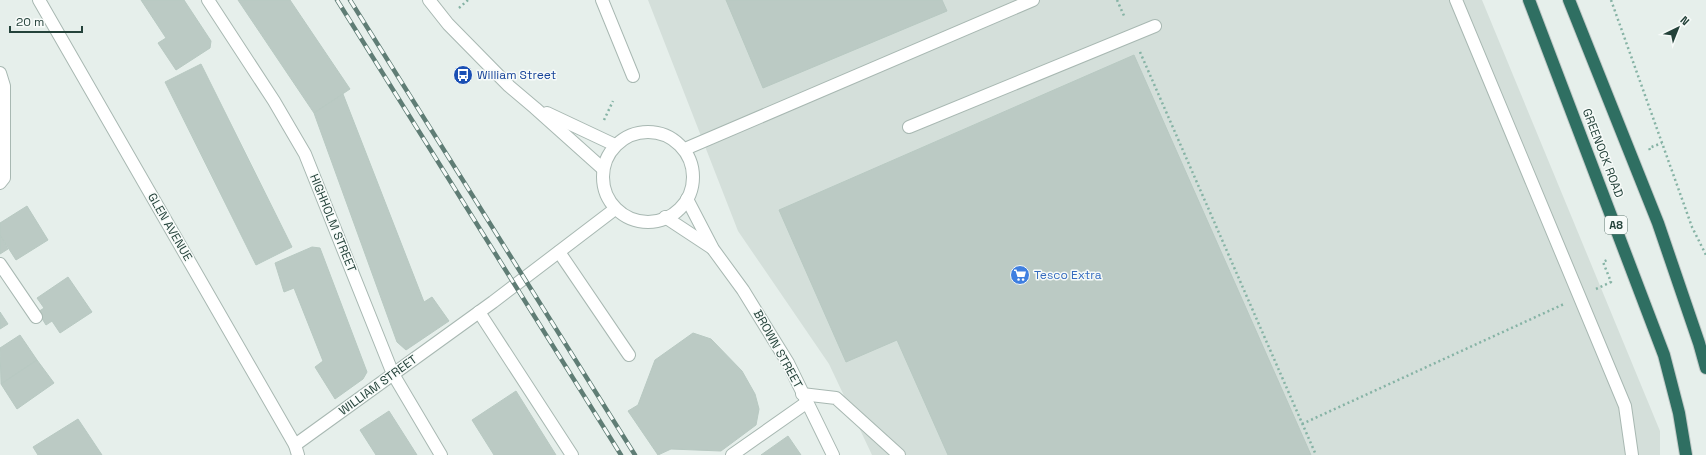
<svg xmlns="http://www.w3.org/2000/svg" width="1706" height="455" font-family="'Space Grotesk',sans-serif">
<rect width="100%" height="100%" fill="#e6efeb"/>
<path fill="#d4dfda" d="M648 0H1482L1660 431V455H872L829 364 738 231Z"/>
<g fill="#bbcac4" stroke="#b8c9c2">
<path d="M141 0H184L211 41 210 48 176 70 158 43 166 38Z"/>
<path d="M238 0H290L350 89 314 113Z"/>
<path d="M726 0H942L947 11 763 88Z"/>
<path d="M1134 55 1311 455H948L897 340 846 362 779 210Z"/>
<path d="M201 64 292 247 256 265 165 82Z"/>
<path d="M343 94 424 302 432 297 449 321 406 350 397 342 314 113Z"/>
<path d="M27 206 48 240 16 260 0 235V223Z"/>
<path d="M0 235 8 249 0 254Z"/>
<path d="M312 247 320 248 367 372 363 379 335 399 315 367 323 361 294 288 284 292 275 263Z"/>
<path d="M68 277 92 312 60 333 52 321 46 325 38 312 44 308 37 298Z"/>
<path d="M0 312 8 324 0 329Z"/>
<path d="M693 333 711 339 742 371 755 394 759 409 756 425 721 451 671 449 658 455 628 411 638 405 655 360Z"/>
<path d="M20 335 37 360 1 384 0 348Z"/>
<path d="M37 360 54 383 17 409 1 384Z"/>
<path d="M516 391 556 455H494L472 420Z"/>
<path d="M389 411 417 455H376L360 430Z"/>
<path d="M78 419 102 455H38L33 447Z"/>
<path d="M788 436 801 455H761Z"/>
</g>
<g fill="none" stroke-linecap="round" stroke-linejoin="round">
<defs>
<g id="minor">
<path d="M39 0 295 445 298 455"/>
<path d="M208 0 274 101 305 154 393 374 441 455"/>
<path d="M429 0 448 24 509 86 535 108 602 168"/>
<path d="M602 0 633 76"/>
<path d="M1456 0 1625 406 1632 455"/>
<path d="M0 73 4 86V178L0 183"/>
<path d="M547 113 615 145"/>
<path d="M909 127 1155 26"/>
<circle cx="648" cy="177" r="45"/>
<path d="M685 149 1033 0"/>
<path d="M687 199 713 249 743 290 788 363 833 455"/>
<path d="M665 217 712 248"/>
<path d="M559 252 629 355"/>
<path d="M0 264 36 317"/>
<path d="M479 312 572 455"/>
<path d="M802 394 836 398 899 455"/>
<path d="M295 445 493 302 615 209"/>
<path d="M732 455 806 403"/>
</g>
<g id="highway">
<path d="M1529 0 1664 355 1679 413 1686 455"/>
<path d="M1569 0 1658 223 1699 343 1706 368"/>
</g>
</defs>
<use href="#minor" stroke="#a8b8b2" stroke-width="14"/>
<use href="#highway" stroke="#c2cac8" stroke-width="14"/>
<g stroke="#86b3a5" stroke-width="2.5" stroke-dasharray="2 3" stroke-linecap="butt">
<path d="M1117 0 1125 18"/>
<path d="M1611 0 1692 227 1706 255"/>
<path d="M459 8 468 0"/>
<path d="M1140 52 1316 455"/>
<path d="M604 120 613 101"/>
<path d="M1650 150 1649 148 1662 143"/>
<path d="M1596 289 1611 282 1603 262 1609 259"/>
<path d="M1302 424 1564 304"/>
</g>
<use href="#minor" stroke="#fff" stroke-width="12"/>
<use href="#highway" stroke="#2f6f62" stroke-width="12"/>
<defs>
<g id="rail">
<path d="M337 0 621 455"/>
<path d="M350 0 635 455"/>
</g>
</defs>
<use href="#rail" stroke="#5f7d75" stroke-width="4.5"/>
<use href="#rail" stroke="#f7fbf9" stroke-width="3" stroke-dasharray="9" stroke-linecap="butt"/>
</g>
<defs>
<symbol id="bus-disc" viewBox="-11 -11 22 22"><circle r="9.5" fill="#1a4fb4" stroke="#f7fbf9"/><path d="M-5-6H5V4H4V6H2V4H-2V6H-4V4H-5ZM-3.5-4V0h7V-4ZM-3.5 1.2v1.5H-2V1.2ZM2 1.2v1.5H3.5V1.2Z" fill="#fff"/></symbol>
<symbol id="supermarket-disc" viewBox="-11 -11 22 22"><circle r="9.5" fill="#3f7fe0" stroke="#f7fbf9"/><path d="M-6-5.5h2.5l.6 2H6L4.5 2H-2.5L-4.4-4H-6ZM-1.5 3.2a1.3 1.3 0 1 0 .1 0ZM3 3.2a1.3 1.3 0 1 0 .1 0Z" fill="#fff"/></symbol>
</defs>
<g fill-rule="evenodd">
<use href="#bus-disc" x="452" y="64" width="22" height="22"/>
<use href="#supermarket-disc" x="1009" y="264" width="22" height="22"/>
</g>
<g text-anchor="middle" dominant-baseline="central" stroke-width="3" stroke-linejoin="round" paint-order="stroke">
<rect fill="#f7fbf9" stroke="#637a73" stroke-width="1" x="1605" y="216" width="22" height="18" rx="3"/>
<g font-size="11" font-weight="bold" fill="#24423a">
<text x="1616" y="225">A8</text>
</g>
<g font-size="12" fill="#164399" stroke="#f7fbf9" text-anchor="start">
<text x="477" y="75">William Street</text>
</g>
<g font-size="12" fill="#24423a" stroke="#f7fbf9">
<text transform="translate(1603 153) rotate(69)">GREENOCK ROAD</text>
<text transform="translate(333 223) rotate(68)">HIGHHOLM STREET</text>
<text transform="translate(170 227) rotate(60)">GLEN AVENUE</text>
<text transform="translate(778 349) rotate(61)">BROWN STREET</text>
<text transform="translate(378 385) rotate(-36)">WILLIAM STREET</text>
</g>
<g font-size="12" fill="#366cbe" stroke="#f7fbf9" text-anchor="start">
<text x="1034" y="275">Tesco Extra</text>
</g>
</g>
<g transform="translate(1678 28) rotate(43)" stroke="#f7fbf9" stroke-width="3" paint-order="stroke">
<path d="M0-3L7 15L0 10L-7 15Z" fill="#24423a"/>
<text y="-6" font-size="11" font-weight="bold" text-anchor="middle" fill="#24423a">N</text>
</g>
<path d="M10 26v6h72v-6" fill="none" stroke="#24423a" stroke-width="2"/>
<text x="16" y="26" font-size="12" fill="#24423a" stroke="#f7fbf9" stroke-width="3" paint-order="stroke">20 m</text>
</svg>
